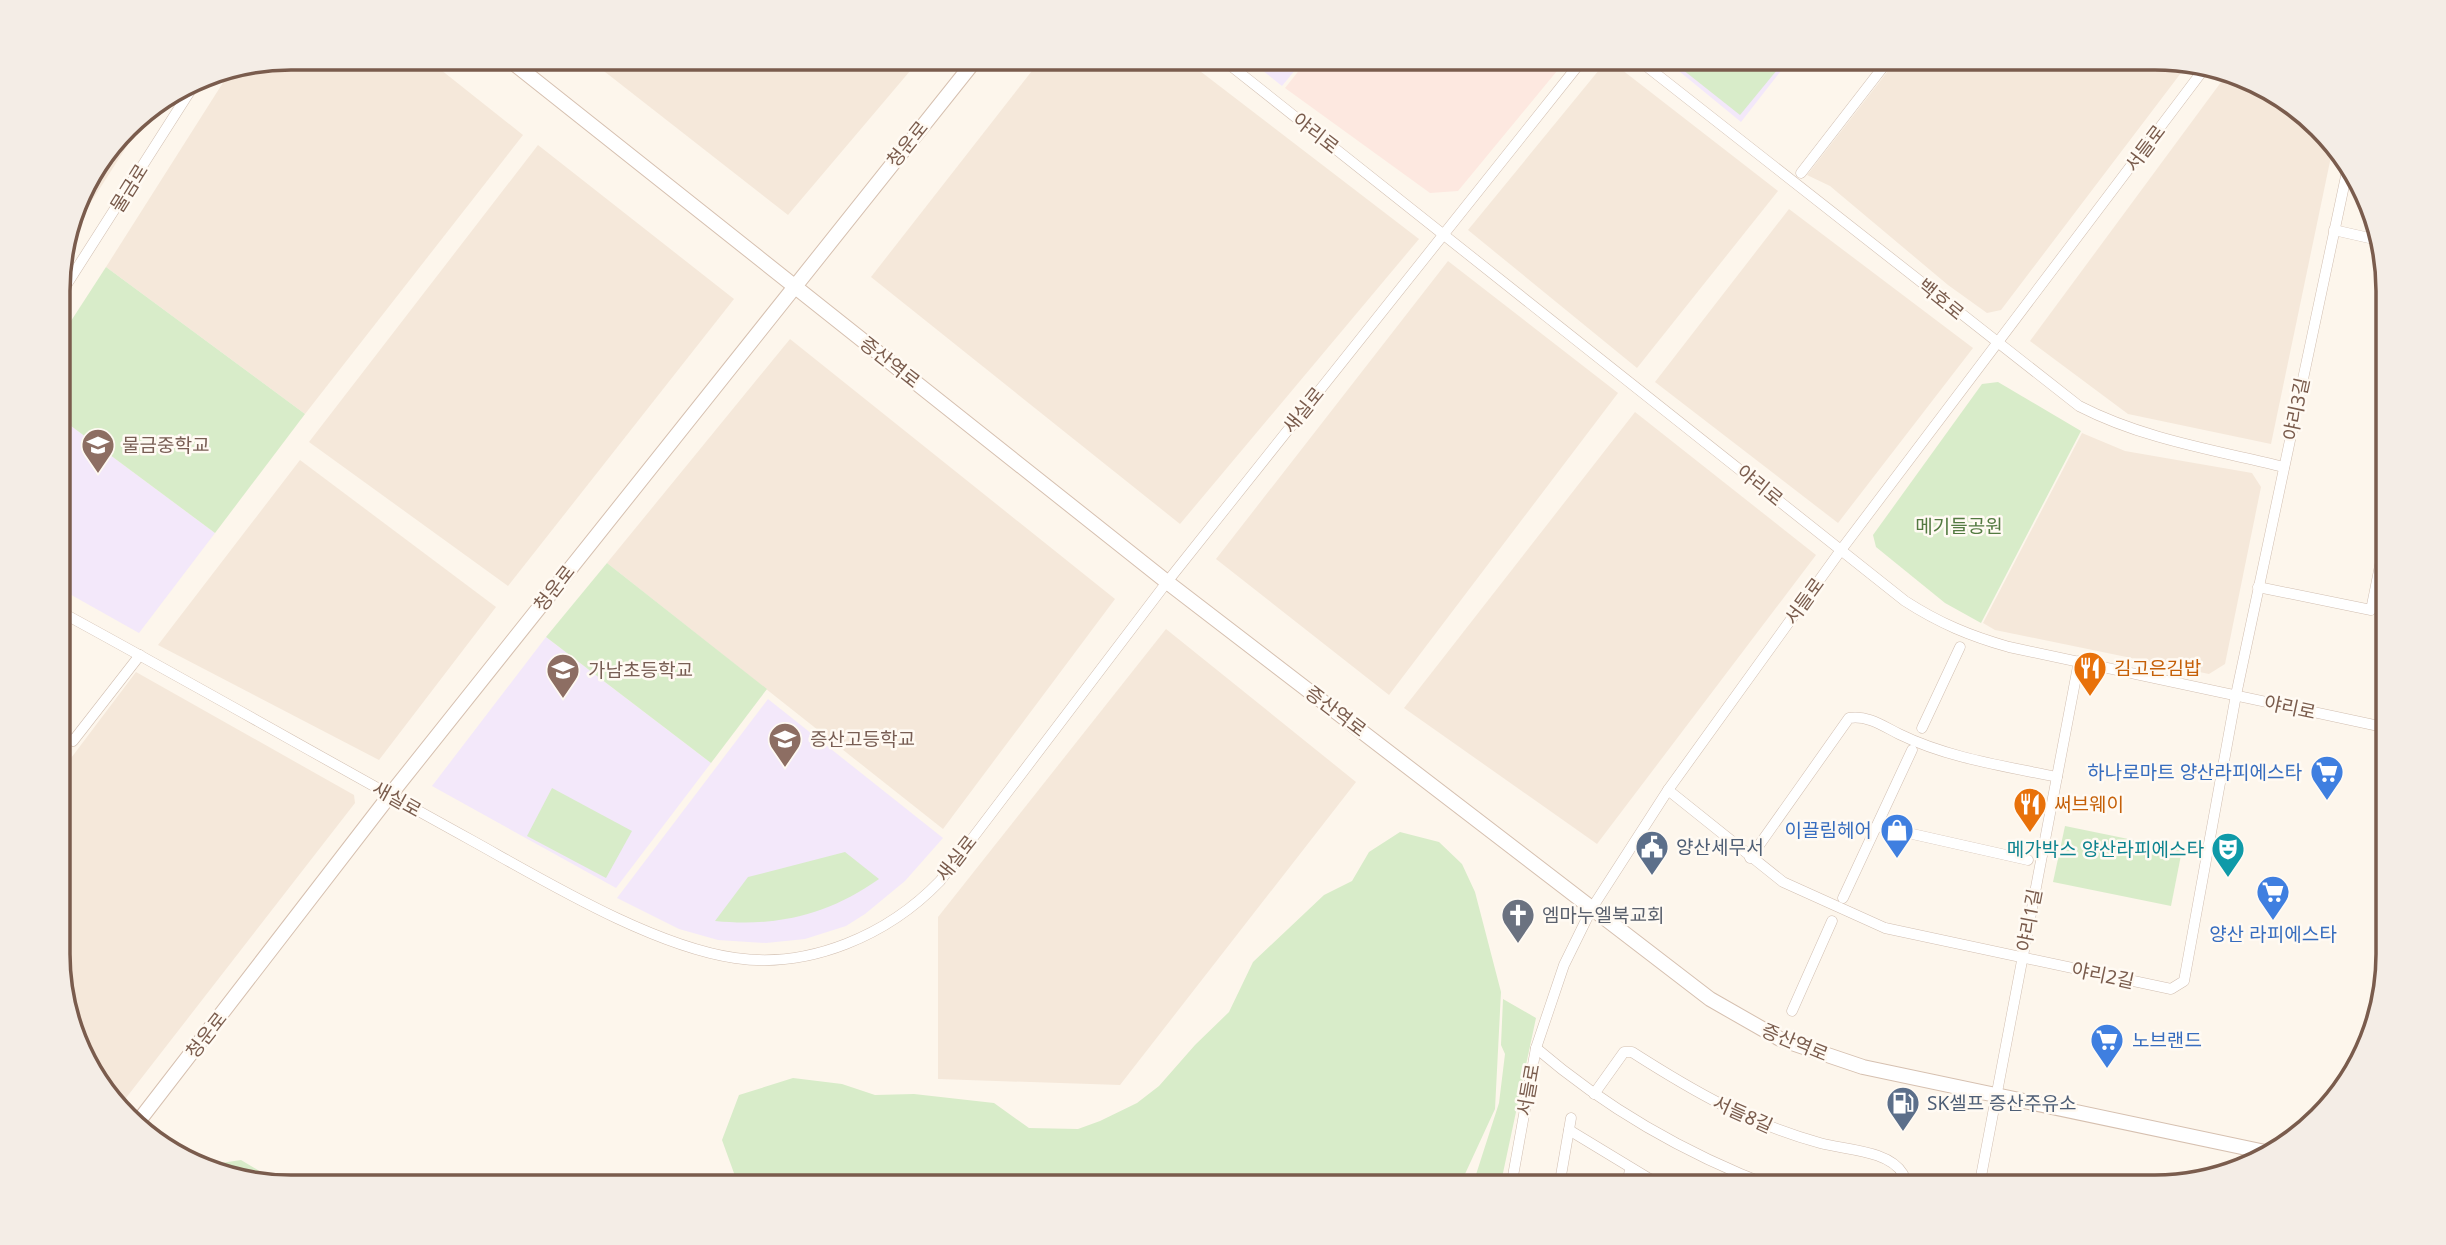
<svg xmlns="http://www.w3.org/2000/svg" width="2446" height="1245" font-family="'Noto Sans','Noto Sans KR',sans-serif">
<rect width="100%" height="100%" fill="#fdf6ec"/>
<g fill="#f5e8da">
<path d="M291 58H426L523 135 305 414 106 267 231 70Z"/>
<path d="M607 58H921L788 215 600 68Z"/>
<path d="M1042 58H1183L1419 239 1180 524 871 277Z"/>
<path d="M1898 58H2155L2187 65 2001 310 1987 313 1948 285 1830 186 1807 175Z"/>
<path d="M1608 59 1778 191 1637 368 1468 230Z"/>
<path d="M2227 74 2258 82 2333 147 2271 444 2128 414 2030 341Z"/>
<path d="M152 107 68 238 82 187 137 116Z"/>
<path d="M538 145 734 299 508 586 309 442Z"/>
<path d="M1789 209 1973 348 1838 523 1655 382Z"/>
<path d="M1448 261 1618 393 1389 695 1216 559Z"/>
<path d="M790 339 1115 599 943 829 607 563Z"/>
<path d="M1635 412 1816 555 1597 844 1404 708Z"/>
<path d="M2082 433 2125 451 2252 473 2261 487 2225 664 2209 674 1995 630 1983 623Z"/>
<path d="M300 460 496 607 379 760 158 645Z"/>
<path d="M1166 629 1356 782 1120 1085 938 1079V917Z"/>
<path d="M136 672 354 795 355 803 119 1107 106 1096 60 985 59 774Z"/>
</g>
<path fill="#fde8e0" d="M1309 58H1563L1566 60 1458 191 1430 193 1285 88Z"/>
<g fill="#f3e8fa">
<path d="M1247 58H1305L1282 86Z"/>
<path d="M1663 58H1791L1741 122Z"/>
<path d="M59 417 215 533 139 633 59 588Z"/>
<path d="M546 637 711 763 616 888 432 786Z"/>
<path d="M768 699 943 838 905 881 865 914 846 926 805 939 766 943 718 940 679 929 617 898Z"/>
</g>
<g fill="#d8ecc9">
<path d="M1668 58H1762L1777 70 1740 115Z"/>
<path d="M106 267 305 414 215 533 59 417 58 341Z"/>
<path d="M1998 382 2081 431 1981 623 1945 603 1876 547 1873 535 1982 384Z"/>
<path d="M607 563 767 689 711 763 546 637Z"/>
<path d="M552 788 632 831 606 878 527 836Z"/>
<path d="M2065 826 2182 850 2171 906 2053 882Z"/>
<path d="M1400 832 1439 842 1462 864 1475 892 1501 992 1495 1109 1459 1187H739L722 1140 739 1095 793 1078 842 1084 875 1095 914 1094 994 1103 1029 1128 1078 1129 1100 1121 1137 1103 1159 1086 1195 1045 1229 1012 1253 962 1324 895 1352 881 1369 852Z"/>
<path d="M845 852 879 879C828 915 777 927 715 921L748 877Z"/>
<path d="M1503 999 1536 1018 1500 1187H1472L1499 1103 1505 1054 1501 1045Z"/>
<path d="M241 1160 283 1185 301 1187H291L201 1166Z"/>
</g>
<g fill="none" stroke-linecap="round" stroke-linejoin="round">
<defs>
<g id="street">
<path d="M1221 58 1905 601C1939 623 1970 636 2009 647L2388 728"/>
<path d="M1636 58 2079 406C2143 439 2214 450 2284 467"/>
<path d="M1801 173 1890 58"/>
<path d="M2334 230 2378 240"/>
<path d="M58 298 199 77"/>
<path d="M2258 587 2371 610 2387 531"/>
<path d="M59 611C197 686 333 764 471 840 545 881 652 946 735 958 810 969 888 935 940 881L1167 582 1584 58"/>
<path d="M1922 728 1960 647"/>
<path d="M59 733 73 741 140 655"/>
<path d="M1668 790 1783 882 1885 928 2171 989 2184 981 2236 695 2349 162"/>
<path d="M1877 826 2028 860"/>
<path d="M1750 858 1849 718C1868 715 1883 726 1899 734 1948 758 2004 766 2057 777"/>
<path d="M1843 898 1912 750"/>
<path d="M1792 1011 1832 921"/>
<path d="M1536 1048C1607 1109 1686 1154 1773 1187"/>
<path d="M1594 1094 1624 1052H1632C1693 1091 1750 1124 1820 1143 1845 1150 1889 1150 1903 1174L1901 1187"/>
<path d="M1569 1130 1663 1187"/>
<path d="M1511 1187 1536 1048 1564 965 1592 908 1668 790 1841 550 2204 69"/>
<path d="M1559 1187 1571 1118"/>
<path d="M1627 1187 1630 1169"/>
<path d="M1979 1187 2079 661"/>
</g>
<g id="secondary">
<path d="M507 58 1167 582 1710 999 1780 1039 1863 1067 2270 1153"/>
<path d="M138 1122 390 795 977 58"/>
</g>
</defs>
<use href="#street" stroke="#d1beb0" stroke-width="11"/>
<use href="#secondary" stroke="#d6c0b0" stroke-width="16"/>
<use href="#street" stroke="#fff" stroke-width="10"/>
<use href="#secondary" stroke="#fff" stroke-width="14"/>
</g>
<defs>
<symbol id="school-pin" viewBox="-11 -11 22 30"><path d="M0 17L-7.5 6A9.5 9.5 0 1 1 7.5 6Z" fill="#8d6e63" stroke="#fffaf3"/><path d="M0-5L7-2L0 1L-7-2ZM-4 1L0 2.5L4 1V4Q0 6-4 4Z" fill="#fff"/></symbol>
<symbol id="restaurant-pin" viewBox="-11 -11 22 30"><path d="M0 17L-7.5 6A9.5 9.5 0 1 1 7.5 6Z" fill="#e8710a" stroke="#fffaf3"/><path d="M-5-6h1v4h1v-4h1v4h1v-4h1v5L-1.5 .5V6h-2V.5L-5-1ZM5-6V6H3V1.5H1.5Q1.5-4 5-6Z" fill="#fff"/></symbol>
<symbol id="supermarket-pin" viewBox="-11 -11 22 30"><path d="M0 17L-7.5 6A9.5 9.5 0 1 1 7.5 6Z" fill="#3f7fe0" stroke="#fffaf3"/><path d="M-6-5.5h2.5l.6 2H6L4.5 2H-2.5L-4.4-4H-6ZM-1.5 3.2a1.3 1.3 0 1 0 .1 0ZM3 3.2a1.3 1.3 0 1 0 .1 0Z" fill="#fff"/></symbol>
<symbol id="shop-pin" viewBox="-11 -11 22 30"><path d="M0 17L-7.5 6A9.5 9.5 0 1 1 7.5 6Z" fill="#3f7fe0" stroke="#fffaf3"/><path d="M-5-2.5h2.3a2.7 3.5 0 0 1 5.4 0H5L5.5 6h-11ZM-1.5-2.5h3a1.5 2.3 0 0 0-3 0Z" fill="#fff"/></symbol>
<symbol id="civic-pin" viewBox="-11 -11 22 30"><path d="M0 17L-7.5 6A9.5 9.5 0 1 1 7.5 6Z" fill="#5c6f8a" stroke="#fffaf3"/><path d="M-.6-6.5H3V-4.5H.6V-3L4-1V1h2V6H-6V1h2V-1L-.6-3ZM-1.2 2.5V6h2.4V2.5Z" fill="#fff"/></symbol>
<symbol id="theatre-pin" viewBox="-11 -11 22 30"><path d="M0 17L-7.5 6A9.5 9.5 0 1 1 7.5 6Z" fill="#0f9aa8" stroke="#fffaf3"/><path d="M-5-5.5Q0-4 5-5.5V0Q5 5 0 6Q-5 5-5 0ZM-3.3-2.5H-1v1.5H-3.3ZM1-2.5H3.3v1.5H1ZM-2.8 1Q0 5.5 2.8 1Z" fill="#fff"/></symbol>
<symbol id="church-pin" viewBox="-11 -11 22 30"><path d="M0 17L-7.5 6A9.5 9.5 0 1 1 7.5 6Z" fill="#6b7280" stroke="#fffaf3"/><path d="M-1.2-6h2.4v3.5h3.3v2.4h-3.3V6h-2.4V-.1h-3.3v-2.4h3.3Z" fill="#fff"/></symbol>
<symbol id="fuel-pin" viewBox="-11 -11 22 30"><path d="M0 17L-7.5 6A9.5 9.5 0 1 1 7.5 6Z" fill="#5c6f8a" stroke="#fffaf3"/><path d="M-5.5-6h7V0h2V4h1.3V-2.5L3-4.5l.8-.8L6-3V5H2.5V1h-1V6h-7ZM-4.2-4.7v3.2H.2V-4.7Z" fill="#fff"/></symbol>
</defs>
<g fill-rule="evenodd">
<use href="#school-pin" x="79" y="426" width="38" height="52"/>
<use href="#restaurant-pin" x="2071" y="649" width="38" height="52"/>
<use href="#school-pin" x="544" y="651" width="38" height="52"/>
<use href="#school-pin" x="766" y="720" width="38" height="52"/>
<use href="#supermarket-pin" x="2308" y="753" width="38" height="52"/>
<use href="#restaurant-pin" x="2011" y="785" width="38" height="52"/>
<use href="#shop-pin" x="1878" y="811" width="38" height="52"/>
<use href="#civic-pin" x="1633" y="828" width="38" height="52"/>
<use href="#theatre-pin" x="2209" y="830" width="38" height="52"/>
<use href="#supermarket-pin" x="2254" y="873" width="38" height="52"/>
<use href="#church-pin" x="1499" y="896" width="38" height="52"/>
<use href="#supermarket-pin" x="2088" y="1021" width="38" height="52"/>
<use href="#fuel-pin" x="1884" y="1084" width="38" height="52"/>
</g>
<g text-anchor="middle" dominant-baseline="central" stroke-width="5" stroke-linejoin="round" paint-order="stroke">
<g font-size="19" fill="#7a5c4d" stroke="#fffaf3">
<text transform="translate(1316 133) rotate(38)">야리로</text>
<text transform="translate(907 144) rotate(-51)">청운로</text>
<text transform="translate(2145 148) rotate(-53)">서들로</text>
<text transform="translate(129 188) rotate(-58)">물금로</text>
<text transform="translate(1941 299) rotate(39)">백호로</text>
<text transform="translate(890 362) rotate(38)">증산역로</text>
<text transform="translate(2296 409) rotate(-78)">야리3길</text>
<text transform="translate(1303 410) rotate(-51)">새실로</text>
<text transform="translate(1760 485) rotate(39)">야리로</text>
<text transform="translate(554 588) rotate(-52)">청운로</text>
<text transform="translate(1804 601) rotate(-54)">서들로</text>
<text transform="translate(2290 707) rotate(12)">야리로</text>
<text transform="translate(1336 711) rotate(37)">증산역로</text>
<text transform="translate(397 799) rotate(29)">새실로</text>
<text transform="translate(956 858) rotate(-52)">새실로</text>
<text transform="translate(2029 920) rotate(-79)">야리1길</text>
<text transform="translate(2103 975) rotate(12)">야리2길</text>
<text transform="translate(206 1035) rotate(-52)">청운로</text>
<text transform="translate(1795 1042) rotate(22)">증산역로</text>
<text transform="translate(1528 1090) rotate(-80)">서들로</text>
<text transform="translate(1743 1114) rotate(24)">서들8길</text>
</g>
<g font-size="19" fill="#785e54" stroke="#fffaf3" text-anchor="start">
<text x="122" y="445">물금중학교</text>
<text x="588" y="670">가남초등학교</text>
<text x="810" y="739">증산고등학교</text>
</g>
<g font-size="19" fill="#537a41" stroke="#fffaf3">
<text x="1959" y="526">메기들공원</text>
</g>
<g font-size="19" fill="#c56008" stroke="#fffaf3" text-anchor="start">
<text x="2114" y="668">김고은김밥</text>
<text x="2054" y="804">써브웨이</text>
</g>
<g font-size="19" fill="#366cbe" stroke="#fffaf3" text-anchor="end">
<text x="2302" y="772">하나로마트 양산라피에스타</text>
<text x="1872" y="830">이끌림헤어</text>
<text x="2273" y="934" text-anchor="middle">양산 라피에스타</text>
<text x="2132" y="1040" text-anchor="start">노브랜드</text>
</g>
<g font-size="19" fill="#4e5e75" stroke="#fffaf3" text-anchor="start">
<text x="1676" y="847">양산세무서</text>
<text x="1927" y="1103">SK셀프 증산주유소</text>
</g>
<g font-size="19" fill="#0d838f" stroke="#fffaf3" text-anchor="end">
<text x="2204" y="849">메가박스 양산라피에스타</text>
</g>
<g font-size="19" fill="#5b616d" stroke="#fffaf3" text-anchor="start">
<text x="1542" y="915">엠마누엘북교회</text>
</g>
</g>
<path d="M0 0H2446V1245H0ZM291 70H2155A221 221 0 0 1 2376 291V954A221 221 0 0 1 2155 1175H291A221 221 0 0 1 70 954V291A221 221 0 0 1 291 70Z" fill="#f4ede6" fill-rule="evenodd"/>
<path fill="none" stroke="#7a5c4d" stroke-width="3.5" d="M291 70H2155A221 221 0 0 1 2376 291V954A221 221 0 0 1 2155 1175H291A221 221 0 0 1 70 954V291A221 221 0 0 1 291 70Z"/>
</svg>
